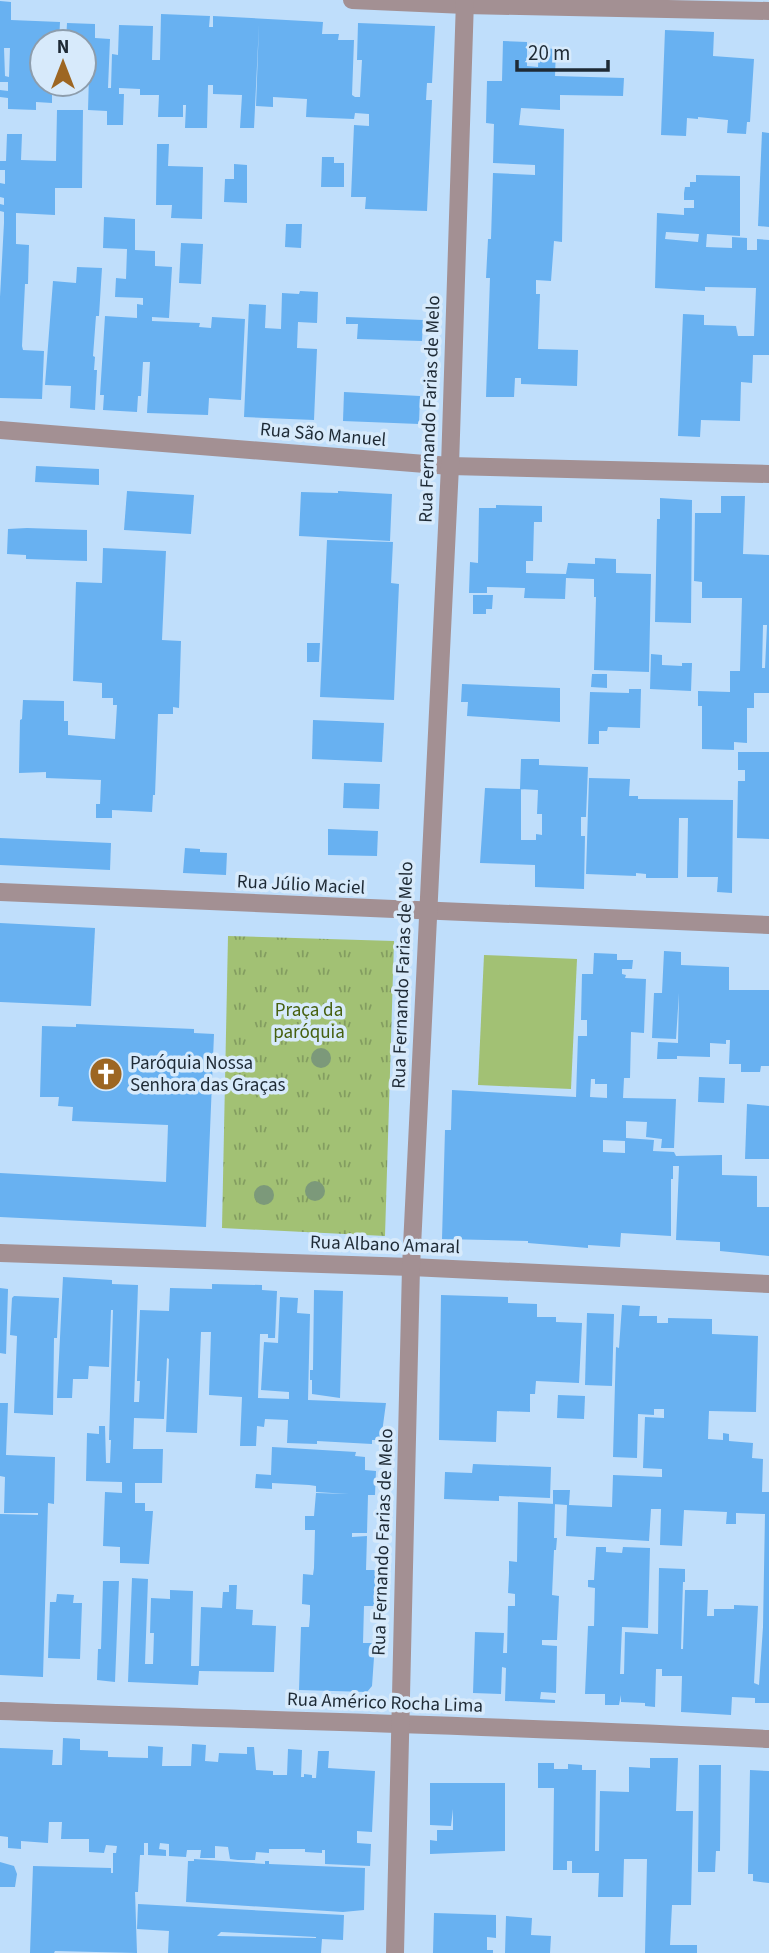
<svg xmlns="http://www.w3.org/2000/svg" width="769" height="1953" font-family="'Source Sans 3',sans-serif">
<defs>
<pattern id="grass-tufts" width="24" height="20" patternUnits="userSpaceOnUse" patternTransform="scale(1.75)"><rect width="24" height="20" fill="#a2c174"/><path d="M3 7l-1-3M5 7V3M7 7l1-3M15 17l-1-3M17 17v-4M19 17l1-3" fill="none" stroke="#839d60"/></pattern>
</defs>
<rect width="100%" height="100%" fill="#bfdefb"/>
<path fill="url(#grass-tufts)" d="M228 936 394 941 385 1236 222 1228Z"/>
<path fill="#a2c174" d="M484 955 577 959 571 1089 478 1085Z"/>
<g fill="#68b1f1" fill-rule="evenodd">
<path d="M0 1 11 2V20L60 22 59 42H42V84H58V87L52 86V103L36 102V110L8 109V98L0 97V90L8 91V82H0ZM4 48H10L9 77 5 76Z"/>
<path d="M161 14 210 16 209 27H213V16L323 22 322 34H339L338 40H354L352 95 355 97H360L362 60H357L358 23 435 26 432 83H427L426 100H432L427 211 365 209 366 197H351L354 125 369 126V114L355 113 354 119 306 117 307 99 273 97V107L256 106 259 24 254 128H240L242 95 213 94V85H208L207 128H185L186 105H183V117H158L159 95H140V89L119 88V94H124L123 125H107V111L88 110 89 75H84V42H66L67 23 95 24V38L110 39 108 88H111L112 54 118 55 119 25 153 26 152 60H160Z"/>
<path d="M665 30 714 32 713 56 754 59 750 122H747L746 134 727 133 728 120 698 117V119L687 118 686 136 661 135Z"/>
<path d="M503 41 527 42V66L538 67 539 48 556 49 555 76 624 78 623 96 560 95V110L521 108 519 125 564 129 562 242 554 241 551 281 536 280V294H540L538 349 578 350 577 386 521 384V378H515L514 397H486L490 278H486L488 239H491L493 173 535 175V165L493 163 494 124 486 123 487 81H502Z"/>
<path d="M57 110H83L82 188H55V215L16 213V244L29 245 28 284H25L22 346 23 350 44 351 42 399 0 398V297L4 223V212L0 211V204L4 205V198L0 197V183L5 184V170H0V161H6L7 134H22L21 160 56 161Z"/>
<path d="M762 132 769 133V227L758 226Z"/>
<path d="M157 144H169L168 166 203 167 202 219 171 218 172 205H156Z"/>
<path d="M322 157H334V163H344V187H321Z"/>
<path d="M234 164 247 165V203L224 202 225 179H234Z"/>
<path d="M696 175 740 176V236L707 234 706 247 732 248V237L747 238V250H757V239L769 240V355H753L752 383 741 382 740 421 701 420 700 437 678 436 683 314 704 315V325L736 326 738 336H754L756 288 705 287V291L655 288 657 213 684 215V208H694V200H684V193L685 187H690V182H696ZM666 232 699 234 698 242 665 239Z"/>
<path d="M104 217 135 219V250L155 251V266L172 267 169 318 152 317V321L200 323 199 327 211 328 212 317 245 319 241 400 209 398 208 415 147 413 150 362H143L141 396H138L137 412 103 410 104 395H100L105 316 137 318V304L143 305V298L115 297 116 278 126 279 127 249 103 248Z"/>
<path d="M286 224H302L301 248 285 247Z"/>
<path d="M181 243 203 244 201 284 179 283Z"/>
<path d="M77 267 102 268 99 316H96L93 356 95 357 94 370H97L95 410 70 408 71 386 45 385 53 281 76 283Z"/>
<path d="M300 291 318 292 317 323 298 322 297 348 317 349 314 420 244 417 249 304 266 305 265 328 281 329 282 293 299 294Z"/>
<path d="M346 317 423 320 422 341 357 339 358 324H346Z"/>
<path d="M344 392 420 396 419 424 343 421Z"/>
<path d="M36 466 99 469V485L35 482Z"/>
<path d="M127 491 194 495 191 534 124 530Z"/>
<path d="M338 491 392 494 390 541 299 536 301 492 338 493Z"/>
<path d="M721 496H745L743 554 769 555V693H754V708H747V743L734 742V750L702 749V706H698V691L730 692V671H740L742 598H702V582L694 581 695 513H721ZM763 625H767L765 668H762Z"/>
<path d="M660 498 692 500 691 623 655 622 657 519H660Z"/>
<path d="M496 505 542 506V522H534L533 561H526V573L566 574 568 563 595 564V558L616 559V573L651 574 649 672 594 670 596 597H594V579L566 578 565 599 524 598 525 588 487 587V593H469L470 562 478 563 479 508H496Z"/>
<path d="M27 528 87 530V561L26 559V555L7 554 8 529Z"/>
<path d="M327 540 393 542 391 583 399 584 394 700 320 697Z"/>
<path d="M103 548 166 551 162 640 181 641 179 708 173 707V714H158L155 795H153L152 812 112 810V818H96V804H100L101 780 46 778V772L19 773 20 720 22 719 23 700 64 701V721H68V735L115 739 117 705H113V698H102V683L73 681 76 582 102 583Z"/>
<path d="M473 595H493L492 609H486V614H473Z"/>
<path d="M307 643H320L319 662H307Z"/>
<path d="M651 654 662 655V665L682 666V663H692L691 691 650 689Z"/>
<path d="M592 674H607V688L591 687Z"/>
<path d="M462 684 560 688V722L467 716 468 702H461Z"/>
<path d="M629 689H641L640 728 608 727 607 731H599V744H588L590 692 629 693Z"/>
<path d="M313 720 384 723 382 762 312 759Z"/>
<path d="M738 752H769V839L737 838 738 781H745V770H738Z"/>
<path d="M521 759H539V765L588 767 586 817H581V836H585L584 889 535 887V865L480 863 485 788 521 789V840H536V834L542 835V814H537L538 790 520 789Z"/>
<path d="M589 778 630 779 629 796H638V799L733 800 732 893 717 892 718 877H687L688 818H679L678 878H646V874L636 873V876L586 874Z"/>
<path d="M344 783 380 784 379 809 343 808Z"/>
<path d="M328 829 378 831 377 856 328 855Z"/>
<path d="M0 838 111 843 110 870 0 865Z"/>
<path d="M185 848 200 849V852L227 853 226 875 183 873Z"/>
<path d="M0 923 95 928 91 1006 0 1002Z"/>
<path d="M664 951 681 952V965L729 967V990H769V1066H761L760 1072H741V1064H729L730 1040H726V1044L710 1043V1057L677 1056V1059H657L658 1042 678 1043 679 993 676 1039 652 1038 654 993H662Z"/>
<path d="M594 953 617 954V960H633L632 969H622V974L626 975 625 978 646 979 644 1033 631 1032 630 1078H624L623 1098 676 1099 674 1148H661L662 1139 646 1137 647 1122 626 1121V1138L654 1140 653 1151 674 1152 676 1156 722 1155V1175L757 1176V1207H769V1256L720 1251V1242L676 1240 679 1166H673V1179H671V1236L621 1233 620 1247 588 1245V1248L528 1243V1241L442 1239 445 1130H451L452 1090 576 1097 578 1036H587V1020H581L582 974H593ZM591 1079H595V1084H607V1098L590 1097ZM603 1140 625 1141V1153L603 1152Z"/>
<path d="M76 1024 194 1029V1033L214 1034 206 1227 0 1217V1173L166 1182 168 1125 72 1121 73 1107 58 1106 59 1097H40L42 1026 76 1027Z"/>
<path d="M699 1077 725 1078 724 1103 698 1102Z"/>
<path d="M747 1104 769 1106V1159H745Z"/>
<path d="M63 1277 112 1280V1284L138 1285 134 1402H139L140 1381H137L140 1310 169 1311 170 1288 212 1289V1284L262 1285V1290L277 1291 275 1338H268V1334H260L258 1398 289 1399V1392L261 1390 264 1342 278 1343 280 1297 298 1298 297 1313 310 1314 308 1400 386 1403 381 1440H372V1444L317 1441V1444L287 1443 288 1420 265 1419 264 1427 257 1426 256 1446H240L242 1397 209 1395 211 1332H201L197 1433 166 1432 169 1359 167 1358 164 1419 134 1418 133 1449H163L162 1483H135V1503H145V1511H153L149 1564 120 1563V1547L103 1546 105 1492 122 1493V1482L86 1481 87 1433 99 1434V1426H105L106 1463H110L111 1440H109L113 1310H111L109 1367 89 1366 88 1379H73L72 1398H57Z"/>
<path d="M0 1288 8 1289 6 1354 0 1353Z"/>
<path d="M314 1290 343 1291 340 1398 312 1394V1380H310V1370H313Z"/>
<path d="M441 1295 508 1297V1303L537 1304V1317H556V1322L582 1323 579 1383 536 1381 535 1394H530V1412L497 1411 496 1442 439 1440Z"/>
<path d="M14 1296 59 1298 57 1338H54L53 1415 14 1413 17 1336 10 1335 12 1298Z"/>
<path d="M622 1305 640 1306 639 1316H657V1323H668V1318L712 1319V1334L758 1336 756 1412 709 1411 708 1439 723 1440V1433L729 1434V1441L753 1443 752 1458 763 1459 762 1492H769V1703H755V1698L732 1697 731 1715 681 1712 682 1676H662V1669H656L655 1707 645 1706V1703L621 1702V1695L619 1705H605V1694H585L588 1626H594L595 1588 588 1587V1580H594L596 1547H606V1552L622 1553 623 1547 650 1548 648 1628 622 1627 620 1674H624L625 1632 658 1634 659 1568 685 1569V1582H683L681 1649H683L685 1590H708L707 1616H714V1609H734V1605L758 1606 754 1683 759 1685 763 1627 765 1514 736 1513V1524H726L727 1512 684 1510 682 1546 660 1545 661 1509H651L649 1541 566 1536 567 1505 553 1504V1490H570L569 1505 612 1507 613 1475 662 1477V1469L643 1468 645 1417 664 1418V1409H654V1415L638 1414 637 1458 613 1457 616 1347 619 1348Z"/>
<path d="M587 1313 614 1314 612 1386 585 1385Z"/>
<path d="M558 1395 585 1396 584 1419 557 1418Z"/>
<path d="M0 1403H8L6 1455 55 1457 54 1504 48 1503 43 1677 0 1675V1514L38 1515V1513H4L5 1477 0 1476Z"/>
<path d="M272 1447 356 1452 355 1456 365 1457V1470L376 1471 375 1495H368L367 1533H352V1537L367 1536 366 1570H377L376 1606H364L363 1643H375L372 1686 367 1692 299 1690 301 1627H309L310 1615V1605L302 1604 303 1574 313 1575 314 1568 315 1530H305V1516H314L316 1493 349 1494 316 1492V1486L309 1485 272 1483V1489L255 1488 256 1474 271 1475Z"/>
<path d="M473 1464 551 1467 550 1498 499 1496V1501L444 1499 445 1472 472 1473Z"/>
<path d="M518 1502 555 1504 554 1538H557L556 1550H554L552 1595 559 1596 557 1640H542V1645L557 1646 556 1693 541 1692 540 1699 555 1700V1703L505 1701 506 1668 502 1667 501 1694 473 1693 475 1632 504 1633 503 1653H507L508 1606H515V1594L508 1593 509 1573V1561L517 1562Z"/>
<path d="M132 1578 148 1579 145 1664H153L154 1633H150L151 1598 170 1599V1590L193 1591 191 1666H199L201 1607 222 1608 223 1592H229V1585H237L236 1609 253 1610 252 1625 276 1626 274 1672 199 1671 198 1685 128 1682Z"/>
<path d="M103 1581H119L115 1682 97 1680 98 1649H101Z"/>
<path d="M57 1594 74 1595 73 1603H82L80 1659 48 1658 50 1602H56Z"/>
<path d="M63 1738 80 1739V1750L108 1751V1757L148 1758V1746L163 1747 162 1766H191L192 1744 206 1745 205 1761 218 1762 219 1753 247 1754V1747H254L256 1770 273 1771V1775H287L288 1749 302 1750 301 1777H304V1774L312 1775V1778H316L318 1751H329L328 1768 375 1771 372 1832 357 1831V1843L371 1844 370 1866 325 1864V1850H322V1853L305 1852V1849H269V1853L256 1852 255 1860H238L230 1859 228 1847 215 1846V1858H200L201 1850H187L186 1857 169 1856V1844L160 1843 159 1849 166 1850V1856L148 1855V1843H144V1855H140L138 1892H135L137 1953 55 1951 54 1953H30L33 1866 111 1868V1873H113V1853H116L117 1846 106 1845 104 1853 89 1852V1839H61L62 1822H49L48 1843 21 1841V1849L8 1848V1837L0 1836V1748L53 1750 52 1765H62Z"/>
<path d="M650 1758H678L676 1811H693L691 1905H672L670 1945H697V1953H645L647 1859H624L623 1897H598L599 1873H572V1861H567V1870H553L554 1788H538V1763H554V1769H568V1764L582 1765V1770H596L595 1851H599L600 1791 629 1792V1767L650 1768Z"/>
<path d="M699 1765H721L720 1851H716L715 1872H698Z"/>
<path d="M750 1770 769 1771V1883L753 1881V1874H748Z"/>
<path d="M430 1783H505V1851L430 1854V1840L437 1841V1830H453V1809L451 1826 430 1825Z"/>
<path d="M194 1859 265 1864V1861H269V1864L365 1868 364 1910 343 1912 186 1902 188 1861H194Z"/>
<path d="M0 1862 14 1866 17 1874 15 1887H0Z"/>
<path d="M138 1904 344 1915 343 1940 322 1939 321 1953H168L169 1931 137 1929ZM221 1932 316 1937V1938L217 1936Z"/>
<path d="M434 1913 496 1915V1938L487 1937V1950H493V1953H433Z"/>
<path d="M506 1916 532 1918 531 1935 551 1936 550 1953H505Z"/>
</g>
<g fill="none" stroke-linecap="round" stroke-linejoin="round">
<g stroke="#a39093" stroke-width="18">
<path d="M352 0 465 5 769 11"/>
<path d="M0 430 450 466 769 474"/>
<path d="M0 892 769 925"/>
<path d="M0 1253 411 1267 769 1284"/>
<path d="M0 1711C256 1720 513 1726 769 1739"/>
<path d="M395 1953 411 1267 450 466 465 0"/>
</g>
</g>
<g fill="#7c997a">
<circle cx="321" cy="1058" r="10"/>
<circle cx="315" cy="1191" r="10"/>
<circle cx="264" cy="1195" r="10"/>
</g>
<defs>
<symbol id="church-disc" viewBox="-11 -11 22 22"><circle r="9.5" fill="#9d6622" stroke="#d7eafb"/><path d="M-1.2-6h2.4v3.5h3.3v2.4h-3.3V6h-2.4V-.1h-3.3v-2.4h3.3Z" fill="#fff"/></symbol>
</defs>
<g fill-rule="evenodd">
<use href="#church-disc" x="87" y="1055" width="38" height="38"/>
</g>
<g text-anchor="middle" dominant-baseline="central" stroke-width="7" stroke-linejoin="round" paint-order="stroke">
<g font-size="19" fill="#1e2a35" stroke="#d7eafb">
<text transform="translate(430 409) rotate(-88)">Rua Fernando Farias de Melo</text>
<text transform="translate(323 435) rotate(5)">Rua São Manuel</text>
<text transform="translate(301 885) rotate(3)">Rua Júlio Maciel</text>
<text transform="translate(403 975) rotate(-88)">Rua Fernando Farias de Melo</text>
<text transform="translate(385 1245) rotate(2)">Rua Albano Amaral</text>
<text transform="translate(383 1542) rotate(-88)">Rua Fernando Farias de Melo</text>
<text transform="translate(385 1703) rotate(2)">Rua Américo Rocha Lima</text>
</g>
<g font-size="19" fill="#466010" stroke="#d7eafb">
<text x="309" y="1010">Praça da<tspan x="309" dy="22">paróquia</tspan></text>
</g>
<g font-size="19" fill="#1e2a35" stroke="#d7eafb" text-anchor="start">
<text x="130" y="1063">Paróquia Nossa<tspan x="130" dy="22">Senhora das Graças</tspan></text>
</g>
</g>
<g transform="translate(63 63)"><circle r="33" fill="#d7eafb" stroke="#8d9dac" stroke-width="2"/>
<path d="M0-5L12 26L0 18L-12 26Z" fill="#9d6622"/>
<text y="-10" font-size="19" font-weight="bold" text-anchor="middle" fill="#1e2a35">N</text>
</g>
<path d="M517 60v10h91v-10" fill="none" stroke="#1e2a35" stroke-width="3.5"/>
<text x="528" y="60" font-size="21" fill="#1e2a35" stroke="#d7eafb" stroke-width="5" paint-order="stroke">20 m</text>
</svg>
